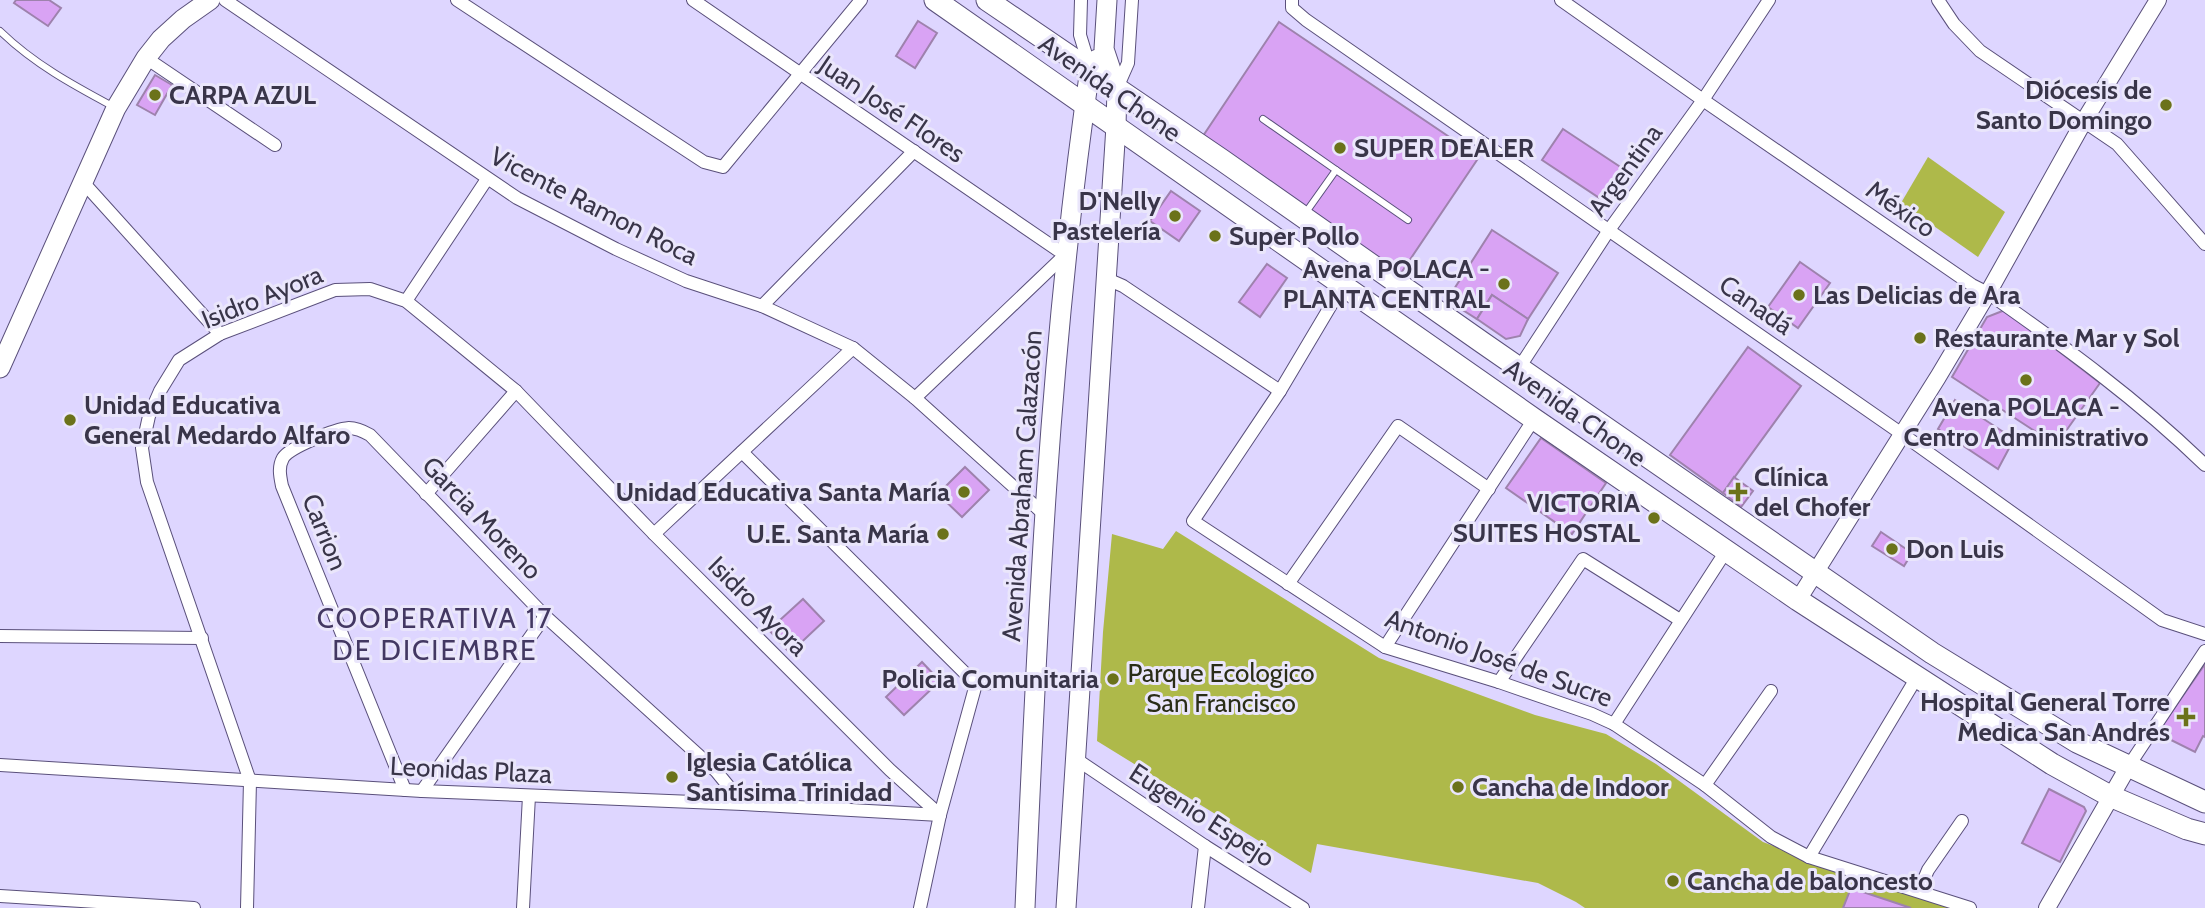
<svg xmlns="http://www.w3.org/2000/svg" width="2205" height="908" font-family="Cabin,sans-serif">
<rect width="100%" height="100%" fill="#ded6ff"/>
<g fill="#aeb94a">
<path d="M1928 157 2005 212 1978 257 1901 203Z"/>
<path d="M1176 531 1379 658 1535 715 1606 734 1656 764 1763 842 1808 859 1960 908H1585L1576 902 1538 883 1317 844 1311 873 1097 741 1103 632 1112 534 1163 549Z"/>
</g>
<g fill="#d9a3f4" stroke="#9e82ad" stroke-width="2">
<path d="M16 0H49L61 8 48 26 14 3Z"/>
<path d="M918 21 937 33 915 68 896 56Z"/>
<path d="M1279 22 1479 157 1401 273 1201 139Z"/>
<path d="M155 75 172 85 155 115 137 105Z"/>
<path d="M1563 129 1631 174 1610 205 1542 160Z"/>
<path d="M1171 191 1200 211 1179 241 1150 221Z"/>
<path d="M1492 230 1558 273 1528 319 1492 295 1477 319 1447 300Z"/>
<path d="M1800 262 1830 283 1798 328 1768 307Z"/>
<path d="M1267 264 1287 278 1260 317 1239 302Z"/>
<path d="M1492 295 1528 319 1520 336 1506 339 1477 319Z"/>
<path d="M2005 310 2100 383 2056 445 1952 377 1987 317Z"/>
<path d="M1748 347 1801 386 1723 493 1670 455Z"/>
<path d="M1955 400 2014 439 1998 469 1938 429Z"/>
<path d="M1541 438 1606 483 1572 534 1506 488Z"/>
<path d="M965 467 989 490 962 517 938 494Z"/>
<path d="M1734 477 1753 491 1741 507 1723 493Z"/>
<path d="M1881 532 1912 553 1904 566 1872 546Z"/>
<path d="M803 599 824 621 790 653 769 630Z"/>
<path d="M922 662 940 681 904 715 886 697Z"/>
<path d="M2205 664V737L2203 736 2195 752 2157 733Z"/>
<path d="M2049 789 2084 807 2086 811 2060 862 2022 843Z"/>
<path d="M1851 888 1911 908H1843Z"/>
</g>
<g fill="none" stroke-linecap="round" stroke-linejoin="round">
<defs>
<g id="service">
<path d="M0 31C34 64 73 85 114 107"/>
<path d="M1263 119 1336 170"/>
<path d="M1304 215 1336 170 1408 220"/>
</g>
<g id="minor">
<path d="M225 0 517 198 616 249 686 281 762 306 853 348 915 398 1045 515"/>
<path d="M457 0 704 162 723 167 861 0"/>
<path d="M693 0 1065 255 915 398"/>
<path d="M1081 0 1080 35 1090 68"/>
<path d="M1292 0V8L1306 20 1902 434 2162 620 2205 634"/>
<path d="M1561 0 1703 100 1972 285 1988 293C2065 347 2138 400 2205 465"/>
<path d="M1938 0 1954 24 1980 51 2117 144 2205 244"/>
<path d="M146 58 275 145"/>
<path d="M1117 88 1128 63 1132 0"/>
<path d="M82 181 220 334"/>
<path d="M1107 279 1123 286 1280 391"/>
<path d="M1343 285 1280 391 1193 521 1385 647 1499 682 1592 714 1614 724 1705 785 1771 837 1809 857 1970 908"/>
<path d="M406 301 487 179"/>
<path d="M762 306 914 151"/>
<path d="M1519 368 1609 230 1703 100 1769 0"/>
<path d="M742 452 976 684 1035 680"/>
<path d="M426 494 516 391"/>
<path d="M654 534 853 348"/>
<path d="M1288 584 1398 426 1489 489"/>
<path d="M0 636 202 638"/>
<path d="M1385 647 1534 419"/>
<path d="M1499 682 1583 559 1680 620"/>
<path d="M1614 724 1726 551"/>
<path d="M1076 759 1205 846 1303 908"/>
<path d="M0 765 422 791 743 804 940 815"/>
<path d="M2128 767 2205 651"/>
<path d="M1705 785 1771 691"/>
<path d="M405 790 282 486C280 476 278 467 283 458 290 447 335 429 349 428 357 428 363 431 370 435L545 616 716 771 743 804"/>
<path d="M422 791 545 616"/>
<path d="M1809 857 1917 677"/>
<path d="M1919 891 1928 870 1962 821"/>
<path d="M0 896 194 908"/>
<path d="M247 908 250 781 147 482 142 448 149 416 160 391 179 360 220 334 335 290 370 289 406 301 516 391 654 534 890 770 940 815"/>
<path d="M523 908 529 796"/>
<path d="M920 908 940 815 976 684"/>
<path d="M1198 908 1205 846"/>
</g>
<g id="tertiary">
<path d="M1798 600 1938 377 1988 293 2084 121 2158 0"/>
<path d="M2047 908 2128 767"/>
</g>
<g id="secondary">
<path d="M0 368 116 108 146 58 161 39 183 19 210 0"/>
<path d="M1025 908C1037 628 1049 347 1090 69L1097 59"/>
<path d="M1066 908 1116 126 1117 88 1104 49 1107 0"/>
</g>
<g id="primary">
<path d="M935 0 1534 419 1798 600 2052 764 2110 796 2187 829 2205 834"/>
<path d="M987 0 1222 160 1483 343 1932 653 2077 742 2205 802"/>
</g>
</defs>
<use href="#service" stroke="#5a507b" stroke-width="8"/>
<use href="#minor" stroke="#5a507b" stroke-width="14"/>
<use href="#tertiary" stroke="#5a507b" stroke-width="18"/>
<use href="#secondary" stroke="#5a507b" stroke-width="21"/>
<use href="#primary" stroke="#5a507b" stroke-width="23"/>
<use href="#service" stroke="#fff" stroke-width="6"/>
<use href="#minor" stroke="#fff" stroke-width="12"/>
<use href="#tertiary" stroke="#fff" stroke-width="16"/>
<use href="#secondary" stroke="#fff" stroke-width="19"/>
<use href="#primary" stroke="#fff" stroke-width="21"/>
</g>
<g fill="#6b721a" stroke="#eae6fb" stroke-width="2.5">
<circle cx="155" cy="95" r="7"/>
<circle cx="2166" cy="105" r="7"/>
<circle cx="1340" cy="148" r="7"/>
<circle cx="1175" cy="216" r="7"/>
<circle cx="1215" cy="236" r="7"/>
<circle cx="1504" cy="284" r="7"/>
<circle cx="1799" cy="295" r="7"/>
<circle cx="1920" cy="338" r="7"/>
<circle cx="2026" cy="380" r="7"/>
<circle cx="70" cy="420" r="7"/>
<circle cx="964" cy="492" r="7"/>
<path d="M1734.5 481.5h7v7h7v7h-7v7h-7v-7h-7v-7h7z"/>
<circle cx="1654" cy="518" r="7"/>
<circle cx="943" cy="534" r="7"/>
<circle cx="1892" cy="549" r="7"/>
<circle cx="1113" cy="679" r="7"/>
<path d="M2182.5 706.5h7v7h7v7h-7v7h-7v-7h-7v-7h7z"/>
<circle cx="672" cy="777" r="7"/>
<circle cx="1458" cy="787" r="7"/>
<circle cx="1673" cy="881" r="7"/>
</g>
<g text-anchor="middle" dominant-baseline="central" stroke-width="6" stroke-linejoin="round" paint-order="stroke">
<g font-size="26" fill="#393549" stroke="#eae6fb">
<text transform="translate(1110 88) rotate(35)">Avenida Chone</text>
<text transform="translate(892 109) rotate(34)">Juan José Flores</text>
<text transform="translate(1625 170) rotate(-54)">Argentina</text>
<text transform="translate(594 206) rotate(27)">Vicente Ramon Roca</text>
<text transform="translate(1901 209) rotate(35)">México</text>
<text transform="translate(262 297) rotate(-22)">Isidro Ayora</text>
<text transform="translate(1756 305) rotate(35)">Canadá</text>
<text transform="translate(1575 413) rotate(35)">Avenida Chone</text>
<text transform="translate(1022 486) rotate(-86)">Avenida Abraham Calazacón</text>
<text transform="translate(482 518) rotate(46)">Garcia Moreno</text>
<text transform="translate(325 532) rotate(68)">Carrion</text>
<text transform="translate(758 606) rotate(45)">Isidro Ayora</text>
<text transform="translate(1499 658) rotate(20)">Antonio José de Sucre</text>
<text transform="translate(471 770) rotate(3)">Leonidas Plaza</text>
<text transform="translate(1202 815) rotate(33)">Eugenio Espejo</text>
</g>
<g font-size="26" font-weight="bold" fill="#393549" stroke="#eae6fb" text-anchor="start">
<text x="2152" y="90" text-anchor="end">Diócesis de<tspan x="2152" dy="30">Santo Domingo</tspan></text>
<text x="169" y="95">CARPA AZUL</text>
<text x="1354" y="148">SUPER DEALER</text>
<text x="1161" y="201" text-anchor="end">D'Nelly<tspan x="1161" dy="30">Pastelería</tspan></text>
<text x="1229" y="236">Super Pollo</text>
<text x="1490" y="269" text-anchor="end">Avena POLACA -<tspan x="1490" dy="30">PLANTA CENTRAL</tspan></text>
<text x="1813" y="295">Las Delicias de Ara</text>
<text x="1934" y="338">Restaurante Mar y Sol</text>
<text x="84" y="405">Unidad Educativa<tspan x="84" dy="30">General Medardo Alfaro</tspan></text>
<text x="2026" y="407" text-anchor="middle">Avena POLACA -<tspan x="2026" dy="30">Centro Administrativo</tspan></text>
<text x="1754" y="477">Clínica<tspan x="1754" dy="30">del Chofer</tspan></text>
<text x="950" y="492" text-anchor="end">Unidad Educativa Santa María</text>
<text x="1640" y="503" text-anchor="end">VICTORIA<tspan x="1640" dy="30">SUITES HOSTAL</tspan></text>
<text x="929" y="534" text-anchor="end">U.E. Santa María</text>
<text x="1906" y="549">Don Luis</text>
<text x="1099" y="679" text-anchor="end">Policia Comunitaria</text>
<text x="2170" y="702" text-anchor="end">Hospital General Torre<tspan x="2170" dy="30">Medica San Andrés</tspan></text>
<text x="686" y="762">Iglesia Católica<tspan x="686" dy="30">Santísima Trinidad</tspan></text>
<text x="1472" y="787">Cancha de Indoor</text>
<text x="1687" y="881">Cancha de baloncesto</text>
</g>
<g font-size="26" fill="#2a2d17" stroke="#eae6fb">
<text x="1221" y="673">Parque Ecologico<tspan x="1221" dy="30">San Francisco</tspan></text>
</g>
<g font-size="28" letter-spacing="2" fill="#433862" stroke="#eae6fb">
<text x="435" y="618">COOPERATIVA 17<tspan x="435" dy="32">DE DICIEMBRE</tspan></text>
</g>
</g>
</svg>
